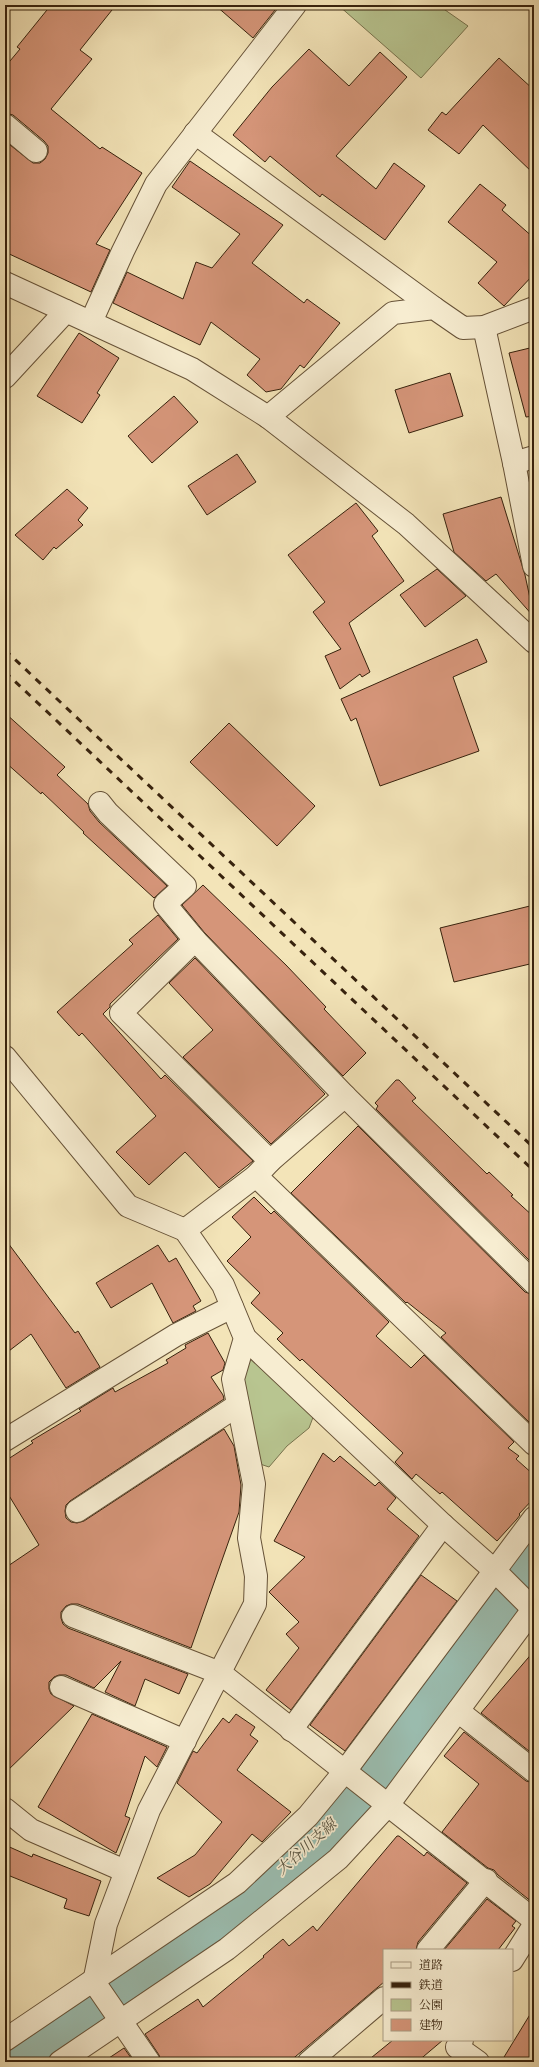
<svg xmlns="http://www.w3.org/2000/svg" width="539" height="2067" font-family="'Sorts Mill Goudy','Noto Serif JP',serif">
<rect width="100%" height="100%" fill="#f3e4b8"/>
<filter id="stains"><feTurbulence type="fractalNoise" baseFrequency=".005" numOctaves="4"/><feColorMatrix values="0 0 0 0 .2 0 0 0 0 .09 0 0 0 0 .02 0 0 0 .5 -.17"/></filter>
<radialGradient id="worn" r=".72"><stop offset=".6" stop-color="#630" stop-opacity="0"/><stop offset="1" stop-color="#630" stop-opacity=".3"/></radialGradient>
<g fill="#b8c590" stroke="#78744e">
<path d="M338 5H438L468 26 421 78Z"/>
<path d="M251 1353 315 1412 309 1428 287 1446 269 1467 257 1463 241 1370Z"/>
</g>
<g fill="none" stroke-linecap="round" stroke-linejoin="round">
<path stroke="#9bbeb1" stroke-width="53" d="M14 2062 234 1915 356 1803 534 1564"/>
</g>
<g fill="#d59579" stroke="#37220d">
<path d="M51 5H116L80 50 92 59 51 109 100 149 102 147 142 173 96 244 110 250 91 292 5 252V141L33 163H40L45 159 48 153V146L44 141 13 115 5 113V67L20 49 17 47Z"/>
<path d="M215 5H279L253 38Z"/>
<path d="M309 49 349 86 380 52 407 77 336 156 376 189 394 163 425 186 385 240 322 194 320 197 270 156 265 162 233 135 272 87Z"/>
<path d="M499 58 534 90V174L483 125 459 154 428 130 442 112 446 115Z"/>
<path d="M190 161 283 225 252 263 304 303 307 299 340 323 304 368 300 365 281 389 266 392 247 375 260 359 211 322 200 345 113 303 127 272 183 299 196 262 212 268 240 234 172 187Z"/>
<path d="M480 184 506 205 502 210 534 238V274L504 306 478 283 497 262 448 222Z"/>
<path d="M79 333 119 358 97 393 100 395 82 423 37 396Z"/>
<path d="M534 347V416L526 417 509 353Z"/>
<path d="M450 373 463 416 409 433 395 390Z"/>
<path d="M174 396 198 422 152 463 128 436Z"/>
<path d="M237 454 256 482 207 515 188 486Z"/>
<path d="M67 489 88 508 78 520 83 525 56 549 54 547 43 560 15 535Z"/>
<path d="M501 497 525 575 534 617 496 574 486 581 454 552 443 514Z"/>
<path d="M356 503 378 531 372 536 404 581 349 623 370 672 362 677 360 674 340 689 325 656 341 649 313 612 325 602 288 555Z"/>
<path d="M437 569 466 596 425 627 400 595Z"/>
<path d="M477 639 487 662 453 677 479 751 380 786 356 718 351 721 341 699Z"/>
<path d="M5 713 65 767 57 775 88 804 90 811 99 822 167 886 154 898 83 833 84 832 42 792 41 794 5 762Z"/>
<path d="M229 723 315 806 277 846 190 762Z"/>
<path d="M203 885 286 965 326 1007 324 1009 366 1053 343 1076 204 932 182 905Z"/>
<path d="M534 905V963L454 982 440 928Z"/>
<path d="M158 915 178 939 110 1004V1007L103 1014 161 1079 165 1075 253 1161 219 1188 185 1152 149 1185 116 1152 156 1116 82 1033 79 1036 57 1012 133 944 129 940Z"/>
<path d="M195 958 325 1094 271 1144 183 1057 213 1030 169 983Z"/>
<path d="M396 1080H399L416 1098 412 1101 487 1174 489 1172 513 1195 511 1196 534 1217V1265L376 1109 378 1106 375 1103Z"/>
<path d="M358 1126 525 1292 534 1295V1418L530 1423 441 1337 446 1333 407 1302 406 1303 291 1193Z"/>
<path d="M254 1197 271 1214 274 1211 389 1322 376 1336 411 1368 424 1355 514 1442 508 1448 519 1456 516 1459 534 1475V1498L519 1514 520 1515 517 1519 497 1541 442 1492 440 1494 416 1474 412 1479 395 1462 403 1453 302 1359 300 1361 277 1339 283 1333 251 1303 260 1293 227 1261 251 1237 232 1217Z"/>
<path d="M5 1239 75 1333 78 1331 100 1367 66 1388 31 1334 5 1354Z"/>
<path d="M158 1245 169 1262 176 1258 201 1301 193 1306 196 1311 173 1323 152 1283 111 1308 96 1283Z"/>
<path d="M208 1333 225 1363 223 1370 211 1377 223 1395 224 1399 70 1501 66 1505 65 1511 66 1518 71 1522 77 1523 84 1521 224 1429 234 1446 241 1485 239 1512 191 1648 78 1604H71L66 1606 61 1612V1618L63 1624 68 1628 188 1674 179 1694 145 1679 135 1706 105 1692 121 1661 94 1688 66 1675H59L54 1677 49 1682V1689L51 1694 74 1706 5 1773V1568L39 1545 5 1489V1461L33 1443 31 1441 81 1411 79 1409 113 1388 115 1392 168 1363 166 1360 186 1348 185 1345Z"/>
<path d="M323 1453 334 1462 340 1456 375 1486 379 1482 396 1498 387 1509 419 1536 291 1710 266 1690 299 1648 286 1634 299 1622 269 1592 305 1557 274 1541Z"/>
<path d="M421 1575 457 1601 345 1751 310 1725Z"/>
<path d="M534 1651V1755L481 1713Z"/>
<path d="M92 1714 167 1747 157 1767 145 1756 125 1816 130 1818 116 1853 38 1807Z"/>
<path d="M236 1714 255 1727 250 1735 258 1741 237 1770 291 1812 262 1842 252 1834 210 1884 189 1897 157 1878 195 1855 222 1822 177 1783 193 1751 197 1753 223 1718 229 1723Z"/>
<path d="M464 1732 526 1781 534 1783V1899L532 1902 498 1875 494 1870 488 1868 442 1832 479 1784 444 1756Z"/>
<path d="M397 1836H399L424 1856 427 1852 467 1883 418 1942 416 1950H384V1982L289 2062H161L159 2055 145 2034 198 1999 203 2007 264 1957 263 1956 283 1939 289 1946 313 1926 317 1931Z"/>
<path d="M5 1845 32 1857 33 1854 101 1881 89 1916 64 1908 67 1899 5 1874Z"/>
<path d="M487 1899 516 1921 512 1926 515 1928 498 1950H444Z"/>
<path d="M534 2008V2062H501Z"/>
<path d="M393 2040H443L417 2062H366Z"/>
<path d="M124 2048 134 2062H103Z"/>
</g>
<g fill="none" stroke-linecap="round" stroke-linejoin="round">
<defs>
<g id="minor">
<path d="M5 125 36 151"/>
<path d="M195 133 434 308"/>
<path d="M5 283 192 369 268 417 406 524 534 642"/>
<path d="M91 322 123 251 156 184 295 5"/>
<path d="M484 327 514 463 534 566"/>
<path d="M5 377 66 311"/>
<path d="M268 417 393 313 434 308 463 328 484 327 534 308"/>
<path d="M514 463 534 457"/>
<path d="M100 803 108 813 185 886 165 904 195 940"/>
<path d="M5 1057 128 1206 185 1230 223 1285 245 1338 233 1379 254 1484 249 1538 256 1576 255 1604 149 1810 106 1924 94 1982 149 2062"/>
<path d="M270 1161 121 1013 195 940 345 1096 534 1283"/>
<path d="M256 1176 534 1444"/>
<path d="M185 1230 256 1176 270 1161 345 1096"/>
<path d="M245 1338 443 1525 495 1571 534 1610"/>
<path d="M5 1440 176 1335 232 1307"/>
<path d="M77 1511 238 1405"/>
<path d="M73 1616 220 1673 534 1920"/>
<path d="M61 1687 185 1741"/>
<path d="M458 1711 534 1771"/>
<path d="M291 1730 443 1525"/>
<path d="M5 1809 31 1830 125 1871"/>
<path d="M428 1950 486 1880"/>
<path d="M512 1960 534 1925"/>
<path d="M5 2040 237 1883 308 1816 345 1771 534 1518"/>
<path d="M462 2040 457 2047 478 2062"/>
<path d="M60 2062 227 1949 338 1859 388 1805 534 1608"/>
<path d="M309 2062 384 1998"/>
</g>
</defs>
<use href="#minor" stroke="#665238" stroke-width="24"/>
<use href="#minor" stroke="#f7edd1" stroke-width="22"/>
<g stroke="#37220d" stroke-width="3" stroke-dasharray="7 7" stroke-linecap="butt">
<path d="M5 650 534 1148"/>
<path d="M5 672 534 1171"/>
</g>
</g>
<g text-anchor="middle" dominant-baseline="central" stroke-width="3.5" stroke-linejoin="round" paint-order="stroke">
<g font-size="15" font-style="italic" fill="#55513e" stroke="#f7edd1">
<text transform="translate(307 1848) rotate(-42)">大谷川支線</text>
</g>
</g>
<rect width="539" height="2067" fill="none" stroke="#f3e4b8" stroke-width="20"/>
<rect x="6" y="6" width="527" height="2055" fill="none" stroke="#37220d" stroke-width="2"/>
<rect x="10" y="10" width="519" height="2047" fill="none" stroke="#37220d"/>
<rect x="383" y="1949" width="130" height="92" fill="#f7edd1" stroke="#aa9c83"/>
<rect x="391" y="1962" width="20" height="6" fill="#f7edd1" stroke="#aa9c83"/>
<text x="419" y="1969" font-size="12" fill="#37220d">道路</text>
<rect x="391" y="1982" width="20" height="6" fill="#37220d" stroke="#aa9c83"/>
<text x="419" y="1989" font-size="12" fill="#37220d">鉄道</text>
<rect x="391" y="1999" width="20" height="12" fill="#b8c590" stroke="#aa9c83"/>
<text x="419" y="2009" font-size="12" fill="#37220d">公園</text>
<rect x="391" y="2019" width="20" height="12" fill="#d59579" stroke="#aa9c83"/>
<text x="419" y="2029" font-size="12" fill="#37220d">建物</text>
<rect width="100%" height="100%" filter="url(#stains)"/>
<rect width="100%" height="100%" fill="url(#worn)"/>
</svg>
